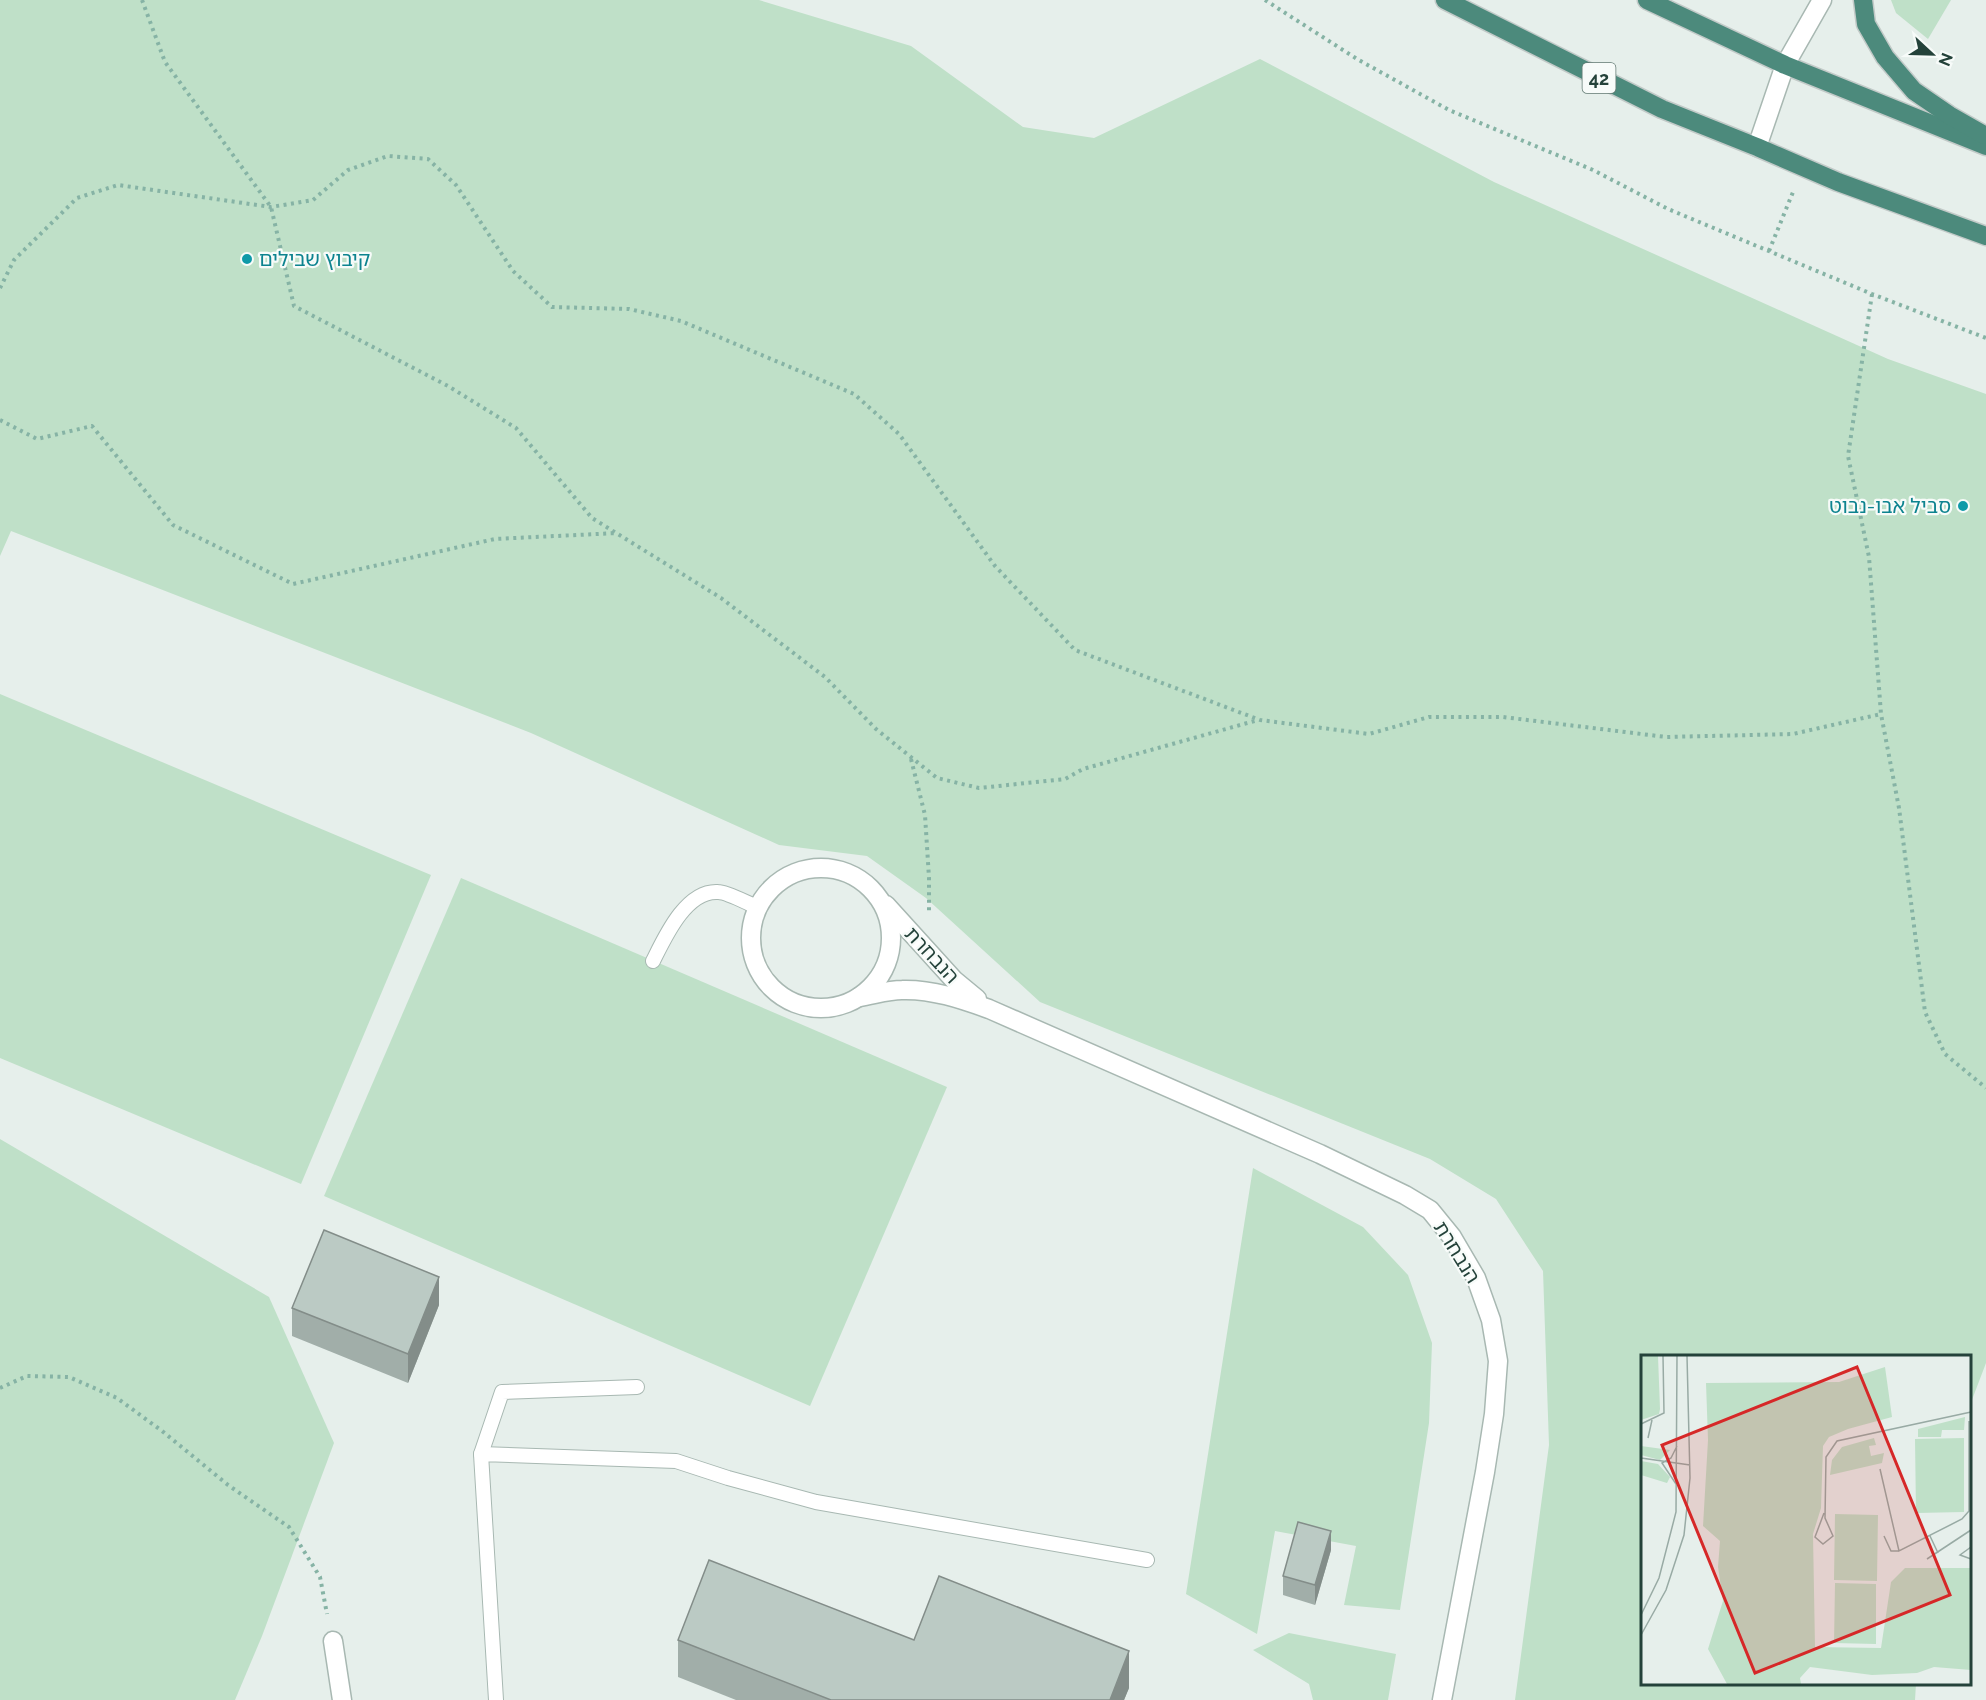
<svg xmlns="http://www.w3.org/2000/svg" width="1986" height="1700" font-family="Raleway,'Noto Sans Hebrew',sans-serif">
<rect width="100%" height="100%" fill="#e6efeb"/>
<g fill="#bfe0c8">
<path d="M0 0H759L911 46 1023 127 1094 138 1260 59 1494 182 1888 359 1986 394V1363L1970 1405V1356H1642V1684H1916L1915 1700H1515L1549 1445 1543 1271 1496 1199 1430 1159 1040 1002 926 898 867 856 779 845 531 733 11 531 0 556Z"/>
<path d="M1891 0H1951L1928 39 1896 13Z"/>
<path d="M0 694 431 875 301 1184 0 1058Z"/>
<path d="M461 878 947 1087 810 1406 324 1196Z"/>
<path d="M0 1139 269 1297 334 1443 262 1636 235 1700H0Z"/>
<path d="M1253 1168 1363 1227 1408 1275 1432 1343 1429 1423 1400 1610 1344 1605 1356 1546 1275 1531 1257 1634 1186 1594Z"/>
<path d="M1289 1633 1396 1654 1388 1700H1313L1309 1684 1253 1650Z"/>
</g>
<g fill="none" stroke-linecap="round" stroke-linejoin="round">
<defs>
<g id="service">
<path d="M653 961C665 937 686 890 718 892 727 892 747 903 757 907"/>
<path d="M481 1454 502 1392 637 1387"/>
<path d="M496 1700 481 1454 676 1461 728 1478 816 1502 1147 1560"/>
</g>
<g id="minor">
<circle cx="821" cy="938" r="70"/>
<path d="M886 905 954 980 977 999"/>
<path d="M859 997C873 995 888 990 902 990 932 989 961 999 989 1009L1320 1154 1405 1195 1430 1210 1452 1237 1476 1278 1491 1320 1498 1361 1494 1414 1485 1472 1442 1700"/>
<path d="M333 1641 342 1700"/>
</g>
<path id="tertiary" d="M1757 147 1785 65 1822 0"/>
<g id="trunk">
<path d="M1445 0 1662 109 1757 147 1838 182 1986 236"/>
<path d="M1647 0 1785 65 1986 146"/>
<path d="M1863 0 1866 24 1885 57 1914 91 1949 115 1984 135"/>
</g>
</defs>
<use href="#service" stroke="#a8b8b2" stroke-width="16"/>
<use href="#minor" stroke="#a8b8b2" stroke-width="21"/>
<use href="#tertiary" stroke="#a8b8b2" stroke-width="21"/>
<use href="#trunk" stroke="#c2cac8" stroke-width="21"/>
<g stroke="#86b3a5" stroke-width="4" stroke-dasharray="3 4.5" stroke-linecap="butt">
<path d="M142 0 165 62 271 207 294 306 448 386 516 428 592 518 721 598 825 677 876 729 937 778 979 788 1065 779 1083 769 1258 720"/>
<path d="M1265 0 1357 59 1449 110 1593 170 1668 209 1872 294 1986 338"/>
<path d="M1769 251 1793 192"/>
<path d="M0 288 14 260 77 198 118 185 271 207 313 200 348 170 388 156 428 159 456 185 513 271 552 307 629 309 681 321 854 394 899 434 995 566 1075 650 1260 720 1369 734 1429 717H1503L1666 737 1793 734 1881 714"/>
<path d="M1872 294 1848 456 1869 557 1881 714 1899 808 1925 1012 1945 1054 1986 1088"/>
<path d="M0 420 37 439 92 426 173 525 293 584 495 539 617 533"/>
<path d="M911 759 925 815 929 878V912"/>
<path d="M0 1388 27 1376 69 1377 117 1398 162 1431 228 1485 289 1527 320 1577 327 1614"/>
</g>
<use href="#service" stroke="#fff" stroke-width="14"/>
<use href="#minor" stroke="#fff" stroke-width="18"/>
<use href="#tertiary" stroke="#fff" stroke-width="18"/>
<use href="#trunk" stroke="#4c8a7c" stroke-width="18"/>
</g>
<g fill="#a1aea9">
<path d="M439 1305 408 1383 292 1336V1308Z"/>
<path d="M1331 1550 1315 1605 1283 1595V1576Z"/>
<path d="M678 1640H914L1129 1688 1124 1700H736L678 1677Z"/>
</g>
<g fill="#838d89">
<path d="M439 1277V1305L408 1383V1354Z"/>
<path d="M1331 1531V1550L1315 1605V1585Z"/>
<path d="M1129 1651V1688L1124 1700H1110Z"/>
</g>
<g fill="#bbcac4" stroke="#838d89" stroke-width="1.5">
<path d="M324 1230 439 1277 408 1354 292 1308Z"/>
<path d="M1298 1522 1331 1531 1315 1585 1283 1576Z"/>
<path d="M709 1560 914 1640 939 1576 1129 1651 1110 1700H831L678 1640Z"/>
</g>
<g fill="#0f9aa8" stroke="#f7fbf9" stroke-width="2">
<circle cx="247" cy="259" r="6"/>
<circle cx="1963" cy="506" r="6"/>
</g>
<g text-anchor="middle" dominant-baseline="central" stroke-width="4.5" stroke-linejoin="round" paint-order="stroke">
<rect fill="#f7fbf9" stroke="#637a73" stroke-width="1.5" x="1582.5" y="63" width="33" height="30" rx="4.5"/>
<g font-size="18" font-weight="bold" fill="#24423a">
<text x="1599" y="78">42</text>
</g>
<g font-size="20" fill="#0d838f" stroke="#f7fbf9" text-anchor="start">
<text x="259" y="259">קיבוץ שבילים</text>
<text x="1951" y="506" text-anchor="end">סביל אבו-נבוט</text>
</g>
<g font-size="20" fill="#24423a" stroke="#f7fbf9">
<text transform="translate(932 955) rotate(47)">הנבחרת</text>
<text transform="translate(1457 1252) rotate(58)">הנבחרת</text>
</g>
</g>
<g transform="translate(1641 1355)">
<rect width="330" height="330" fill="#e6efeb"/>
<path d="M0 1H17L19 54 18 59 0 65ZM244 12 251 62 207 74 188 82 182 91 180 153 172 179 174 292 240 293 250 227 264 213H330V315L293 312 276 318 231 320 169 312 159 323 160 329H86L67 294 82 246 77 212 79 186 62 171 67 85 65 28 198 27ZM324 62 323 75H301L300 82H277V74ZM233 83 235 90 228 91 230 101 243 98 241 108 189 120 191 105 201 92ZM323 83V157L275 158 274 84ZM0 91 29 95 19 105 0 100ZM0 106 17 109 29 122 26 128 0 120ZM194 159 237 160 236 226 193 225ZM194 228 235 229V289L193 288Z" fill="#bfe0c8"/>
<path fill="none" stroke="#98aaa4" stroke-width="1.5" d="M0 69 23 58 22 1M7 83 11 65M0 103 49 110M239 114 258 196 321 164 328 156V66M35 129 21 108 30 103 36 91M183 158 174 182 182 189 192 181 184 163 185 102 196 86 330 57M243 181 250 196H258M289 181 297 198M330 192 319 200 330 204M286 204 330 175M0 260 18 223 35 157 36 1M0 280 25 235 43 180 49 123 46 1"/>
<path fill="#d62828" fill-opacity="0.15" stroke="#d62828" stroke-width="3" d="M216 12 309 240 114 318 21 90Z"/>
<rect width="330" height="330" fill="none" stroke="#24423a" stroke-width="3"/>
</g>
<g transform="translate(1932 54) rotate(112)" stroke="#f7fbf9" stroke-width="4.5" paint-order="stroke">
<path d="M0-4.5L10 22L0 15L-10 22Z" fill="#24423a"/>
<text y="-9" font-size="16" font-weight="bold" text-anchor="middle" fill="#24423a">N</text>
</g>
</svg>
